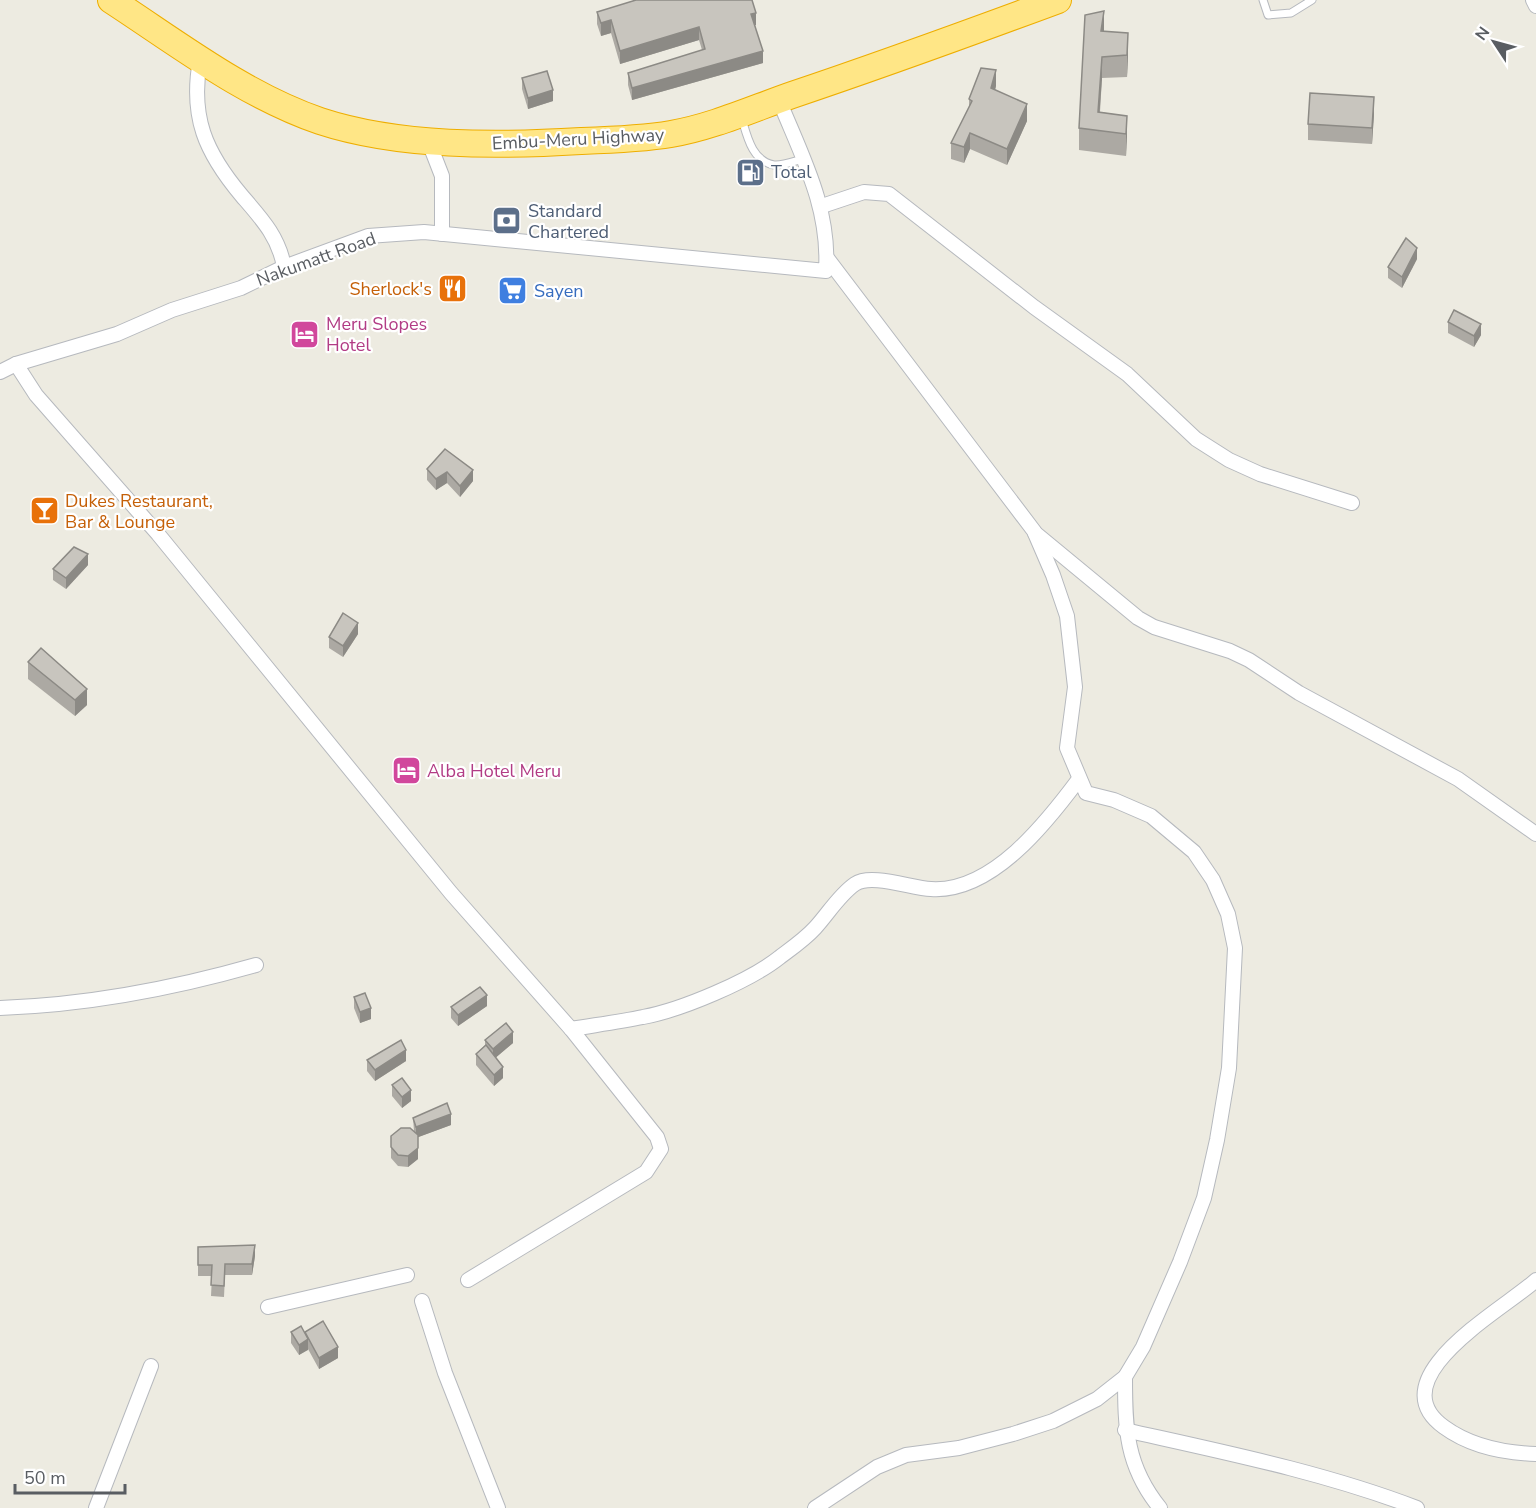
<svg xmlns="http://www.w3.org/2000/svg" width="1536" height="1508" font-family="'Nunito Sans',sans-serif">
<rect width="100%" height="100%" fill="#edebe1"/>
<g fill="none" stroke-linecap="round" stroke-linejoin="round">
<defs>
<g id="lane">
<path d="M1263 0 1268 15 1291 13 1312 0"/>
<path d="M742 119C747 136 752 161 774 165 782 166 795 161 803 159"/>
</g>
<g id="street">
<path d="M1533 0 1536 6"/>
<path d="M200 60C190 117 205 152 242 196 261 218 279 237 284 267"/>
<path d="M428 140 442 176V234"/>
<path d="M822 206 864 192 889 194 1034 307 1127 374 1196 439 1229 460 1260 474 1352 503"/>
<path d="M16 364 36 395 158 534 451 893 571 1029 657 1137 661 1149 646 1172 468 1280"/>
<path d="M0 372 16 364 117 334 172 310 241 288 284 267 368 236 424 232 826 271C830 207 802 157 779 100"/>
<path d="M1035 533 1138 618 1154 627 1230 651 1249 660 1299 693 1458 779 1536 834"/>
<path d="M0 1008C88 1005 172 989 256 965"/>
<path d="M571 1029C595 1025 619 1022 643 1017 681 1010 750 981 780 957 792 948 805 939 815 928 828 914 839 895 855 884 871 873 911 888 931 889 992 893 1047 822 1079 779"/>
<path d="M1536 1280C1506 1308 1376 1378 1444 1427 1470 1446 1505 1453 1536 1454"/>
<path d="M422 1301 445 1373 498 1508"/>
<path d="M268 1307 407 1275"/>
<path d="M1125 1377C1125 1429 1126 1466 1160 1508"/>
<path d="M1125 1430C1223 1452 1323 1472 1417 1508"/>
<path d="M96 1508 151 1366"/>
<path d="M815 1508 877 1467 906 1455 959 1448 1013 1434 1053 1421 1097 1399 1125 1377 1143 1347 1180 1262 1204 1198 1217 1140 1229 1068 1235 948 1228 914 1213 880 1194 852 1151 816 1114 800 1086 793 1067 748 1075 687 1067 616 1053 575 1034 531 827 258"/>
</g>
<path id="highway" d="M111 0C177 43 244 95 320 121 399 147 498 146 581 141 611 140 642 139 671 134 712 127 752 109 792 95 881 65 969 33 1058 0"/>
</defs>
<use href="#lane" stroke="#b6b9be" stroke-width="9"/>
<use href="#street" stroke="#b6b9be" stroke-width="16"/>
<use href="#highway" stroke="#eeae00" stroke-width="28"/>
<use href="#lane" stroke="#fff" stroke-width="7"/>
<use href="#street" stroke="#fff" stroke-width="14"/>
<use href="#highway" stroke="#ffe686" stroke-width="26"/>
</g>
<g fill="#aca9a3">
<path d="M597 12 756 25H755L763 63 632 100 628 85V73L702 50 699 40 620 64 611 33 601 36 597 24Z"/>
<path d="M1104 31 1128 55 1127 77 1102 78 1100 112 1127 116 1126 156 1079 150V128Z"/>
<path d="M522 78 553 101 528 109 522 89Z"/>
<path d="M996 86 995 90 1027 121 1007 165 970 149 964 163 951 159V143L969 107V99Z"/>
<path d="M1374 113 1372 144 1308 140V124Z"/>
<path d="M1417 259 1402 288 1388 278V267Z"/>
<path d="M1448 322 1481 335 1474 347 1448 333Z"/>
<path d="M445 449 473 481 460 497 447 483 436 490 427 480V469Z"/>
<path d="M88 565 66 589 53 580V569Z"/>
<path d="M358 634 343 657 329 648V637Z"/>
<path d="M28 662 87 705 75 716 28 679Z"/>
<path d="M354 997 371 1019 360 1023 354 1008Z"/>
<path d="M487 1006 458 1026 451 1018V1007Z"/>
<path d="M485 1040 513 1043 496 1057 503 1078 494 1086 476 1065V1054L485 1045Z"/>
<path d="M367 1060 406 1061 375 1081 367 1071Z"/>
<path d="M392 1085 411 1101 402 1108 392 1096Z"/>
<path d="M413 1118 451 1125 418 1137V1159L408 1167 398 1166 391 1158V1147L414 1131Z"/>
<path d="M198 1247 255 1256 252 1275H225L224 1297 211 1296 212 1276H198Z"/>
<path d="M291 1332H305L338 1358 319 1369 308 1349 299 1355 291 1343Z"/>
</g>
<g fill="#8c8a85">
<path d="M1104 11V33L1101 31Z"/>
<path d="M756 13V25L751 26V14Z"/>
<path d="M611 20V33L601 36V23Z"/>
<path d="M699 27V40L620 64V51Z"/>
<path d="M1128 33V55L1127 77V55Z"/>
<path d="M763 51V63L632 100V88Z"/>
<path d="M1102 57V78L1098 133V112Z"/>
<path d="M996 70V86L991 104V88Z"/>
<path d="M553 90V101L528 109V98Z"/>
<path d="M1374 97V113L1372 144V128Z"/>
<path d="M1027 104V121L1007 165V149Z"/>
<path d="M1127 116V137L1126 156V134Z"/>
<path d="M970 133V149L964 163V147Z"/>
<path d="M1417 248V259L1402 288V277Z"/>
<path d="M1481 324V335L1474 347V336Z"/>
<path d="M473 470V481L460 497V486Z"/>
<path d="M447 472V483L436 490V479Z"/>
<path d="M88 554V565L66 589V578Z"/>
<path d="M358 623V634L343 657V646Z"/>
<path d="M87 689V705L75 716V700Z"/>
<path d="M487 995V1006L458 1026V1015Z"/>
<path d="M371 1008V1019L360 1023V1012Z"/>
<path d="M513 1032V1043L493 1060V1049Z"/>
<path d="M406 1050V1061L375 1081V1070Z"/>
<path d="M503 1067V1078L494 1086V1075Z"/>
<path d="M411 1090V1101L402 1108V1097Z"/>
<path d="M451 1114V1125L416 1138V1127Z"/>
<path d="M418 1148V1159L408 1167V1156Z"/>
<path d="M255 1245V1256L252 1275V1264Z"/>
<path d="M308 1339V1350L299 1355V1345Z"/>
<path d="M338 1347V1358L319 1369V1358Z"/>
</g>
<g fill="#c8c5be" stroke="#8c8a85" stroke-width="1.5">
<path d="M636 0H752L756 13 751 14 763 51 632 88 628 73 705 49 699 27 620 51 611 20 601 23 597 12Z"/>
<path d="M1104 11 1101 31 1128 33 1127 55 1102 57 1098 112 1127 116 1126 134 1079 128 1085 15Z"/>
<path d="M981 68 996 70 991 88 1027 104 1007 149 970 133 964 147 951 143 972 101 969 99Z"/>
<path d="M547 71 553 90 528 98 522 78Z"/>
<path d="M1310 93 1374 97 1372 128 1308 124Z"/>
<path d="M1406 238 1417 248 1402 277 1388 267Z"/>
<path d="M1454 310 1481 324 1474 336 1448 322Z"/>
<path d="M445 449 473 470 460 486 447 472 436 479 427 469Z"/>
<path d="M74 547 88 554 66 578 53 569Z"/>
<path d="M343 613 358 623 343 646 329 637Z"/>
<path d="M41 648 87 689 75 700 28 662Z"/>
<path d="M480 987 487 995 458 1015 451 1007Z"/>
<path d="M365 993 371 1008 360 1012 354 997Z"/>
<path d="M506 1023 513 1032 493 1049 485 1040Z"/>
<path d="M401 1040 406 1050 375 1070 367 1060Z"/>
<path d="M486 1045 503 1067 494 1075 476 1054Z"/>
<path d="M402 1078 411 1090 402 1097 392 1085Z"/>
<path d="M447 1103 451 1114 416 1127 413 1118Z"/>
<path d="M401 1128H410L418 1135V1148L408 1156 398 1155 391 1147V1136Z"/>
<path d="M255 1245 252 1264H225L224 1286 211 1285 212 1265H198V1247Z"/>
<path d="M323 1321 338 1347 319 1358 305 1332Z"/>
<path d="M301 1326 308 1339 299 1345 291 1332Z"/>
</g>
<defs>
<symbol id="fuel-square" viewBox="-11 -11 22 22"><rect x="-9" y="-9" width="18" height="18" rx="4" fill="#5c6f8a" stroke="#fff"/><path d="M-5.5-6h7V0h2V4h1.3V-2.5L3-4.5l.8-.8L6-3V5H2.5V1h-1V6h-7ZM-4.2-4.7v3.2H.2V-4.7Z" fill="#fff"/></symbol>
<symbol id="bank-square" viewBox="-11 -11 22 22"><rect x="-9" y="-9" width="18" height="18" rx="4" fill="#5c6f8a" stroke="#fff"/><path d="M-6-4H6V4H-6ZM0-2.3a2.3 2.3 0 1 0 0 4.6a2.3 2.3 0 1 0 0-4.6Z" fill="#fff"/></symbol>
<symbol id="restaurant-square" viewBox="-11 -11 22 22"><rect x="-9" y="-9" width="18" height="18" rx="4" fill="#e8710a" stroke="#fff"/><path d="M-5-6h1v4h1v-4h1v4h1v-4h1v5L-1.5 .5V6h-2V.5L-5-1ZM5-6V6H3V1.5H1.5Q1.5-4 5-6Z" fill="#fff"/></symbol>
<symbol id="supermarket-square" viewBox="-11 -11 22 22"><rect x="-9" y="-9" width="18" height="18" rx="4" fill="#3f7fe0" stroke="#fff"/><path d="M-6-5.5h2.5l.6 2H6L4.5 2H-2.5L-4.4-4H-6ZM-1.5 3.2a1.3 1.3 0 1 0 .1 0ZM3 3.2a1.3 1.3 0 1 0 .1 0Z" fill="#fff"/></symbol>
<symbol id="hotel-square" viewBox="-11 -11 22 22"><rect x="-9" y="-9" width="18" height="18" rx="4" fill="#d1479c" stroke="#fff"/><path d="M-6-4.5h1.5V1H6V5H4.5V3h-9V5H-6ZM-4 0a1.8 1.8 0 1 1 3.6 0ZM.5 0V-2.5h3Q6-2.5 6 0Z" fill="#fff"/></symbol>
<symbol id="bar-square" viewBox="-11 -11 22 22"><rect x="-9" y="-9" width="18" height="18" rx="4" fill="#e8710a" stroke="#fff"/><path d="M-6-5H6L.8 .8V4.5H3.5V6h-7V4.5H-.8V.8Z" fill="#fff"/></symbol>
</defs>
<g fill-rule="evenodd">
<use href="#fuel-square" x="734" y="156" width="33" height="33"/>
<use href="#bank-square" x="490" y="204" width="33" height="33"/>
<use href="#restaurant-square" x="436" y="272" width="33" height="33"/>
<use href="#supermarket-square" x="496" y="274" width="33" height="33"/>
<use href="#hotel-square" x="288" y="318" width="33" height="33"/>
<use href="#bar-square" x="28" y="494" width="33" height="33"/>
<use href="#hotel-square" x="390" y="754" width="33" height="33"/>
</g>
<g text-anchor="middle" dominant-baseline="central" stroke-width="4.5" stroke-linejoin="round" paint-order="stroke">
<g font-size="18" fill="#595d62" stroke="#fff">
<text transform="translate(578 139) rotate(-3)">Embu-Meru Highway</text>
<text transform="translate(316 259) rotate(-20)">Nakumatt Road</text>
</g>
<g font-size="18" fill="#4e5e75" stroke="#fff" text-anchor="start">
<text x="771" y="172">Total</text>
<text x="528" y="211">Standard<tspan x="528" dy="21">Chartered</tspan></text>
</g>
<g font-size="18" fill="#c56008" stroke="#fff" text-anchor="end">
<text x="432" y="289">Sherlock's</text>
<text x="65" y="501" text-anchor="start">Dukes Restaurant,<tspan x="65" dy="21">Bar &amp; Lounge</tspan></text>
</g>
<g font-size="18" fill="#366cbe" stroke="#fff" text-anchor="start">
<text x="534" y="291">Sayen</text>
</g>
<g font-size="18" fill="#b23c85" stroke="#fff" text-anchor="start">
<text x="326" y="324">Meru Slopes<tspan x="326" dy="21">Hotel</tspan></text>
<text x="427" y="771">Alba Hotel Meru</text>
</g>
</g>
<g transform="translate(1494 42) rotate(306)" stroke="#ffffff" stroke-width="4.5" paint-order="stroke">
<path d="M0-4.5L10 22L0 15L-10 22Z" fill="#595d62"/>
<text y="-9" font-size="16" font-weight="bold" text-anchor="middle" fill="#595d62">N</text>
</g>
<path d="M15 1484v9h110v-9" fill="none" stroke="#595d62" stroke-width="3"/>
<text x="24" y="1484" font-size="18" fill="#595d62" stroke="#ffffff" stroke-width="4.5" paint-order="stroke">50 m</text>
</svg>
